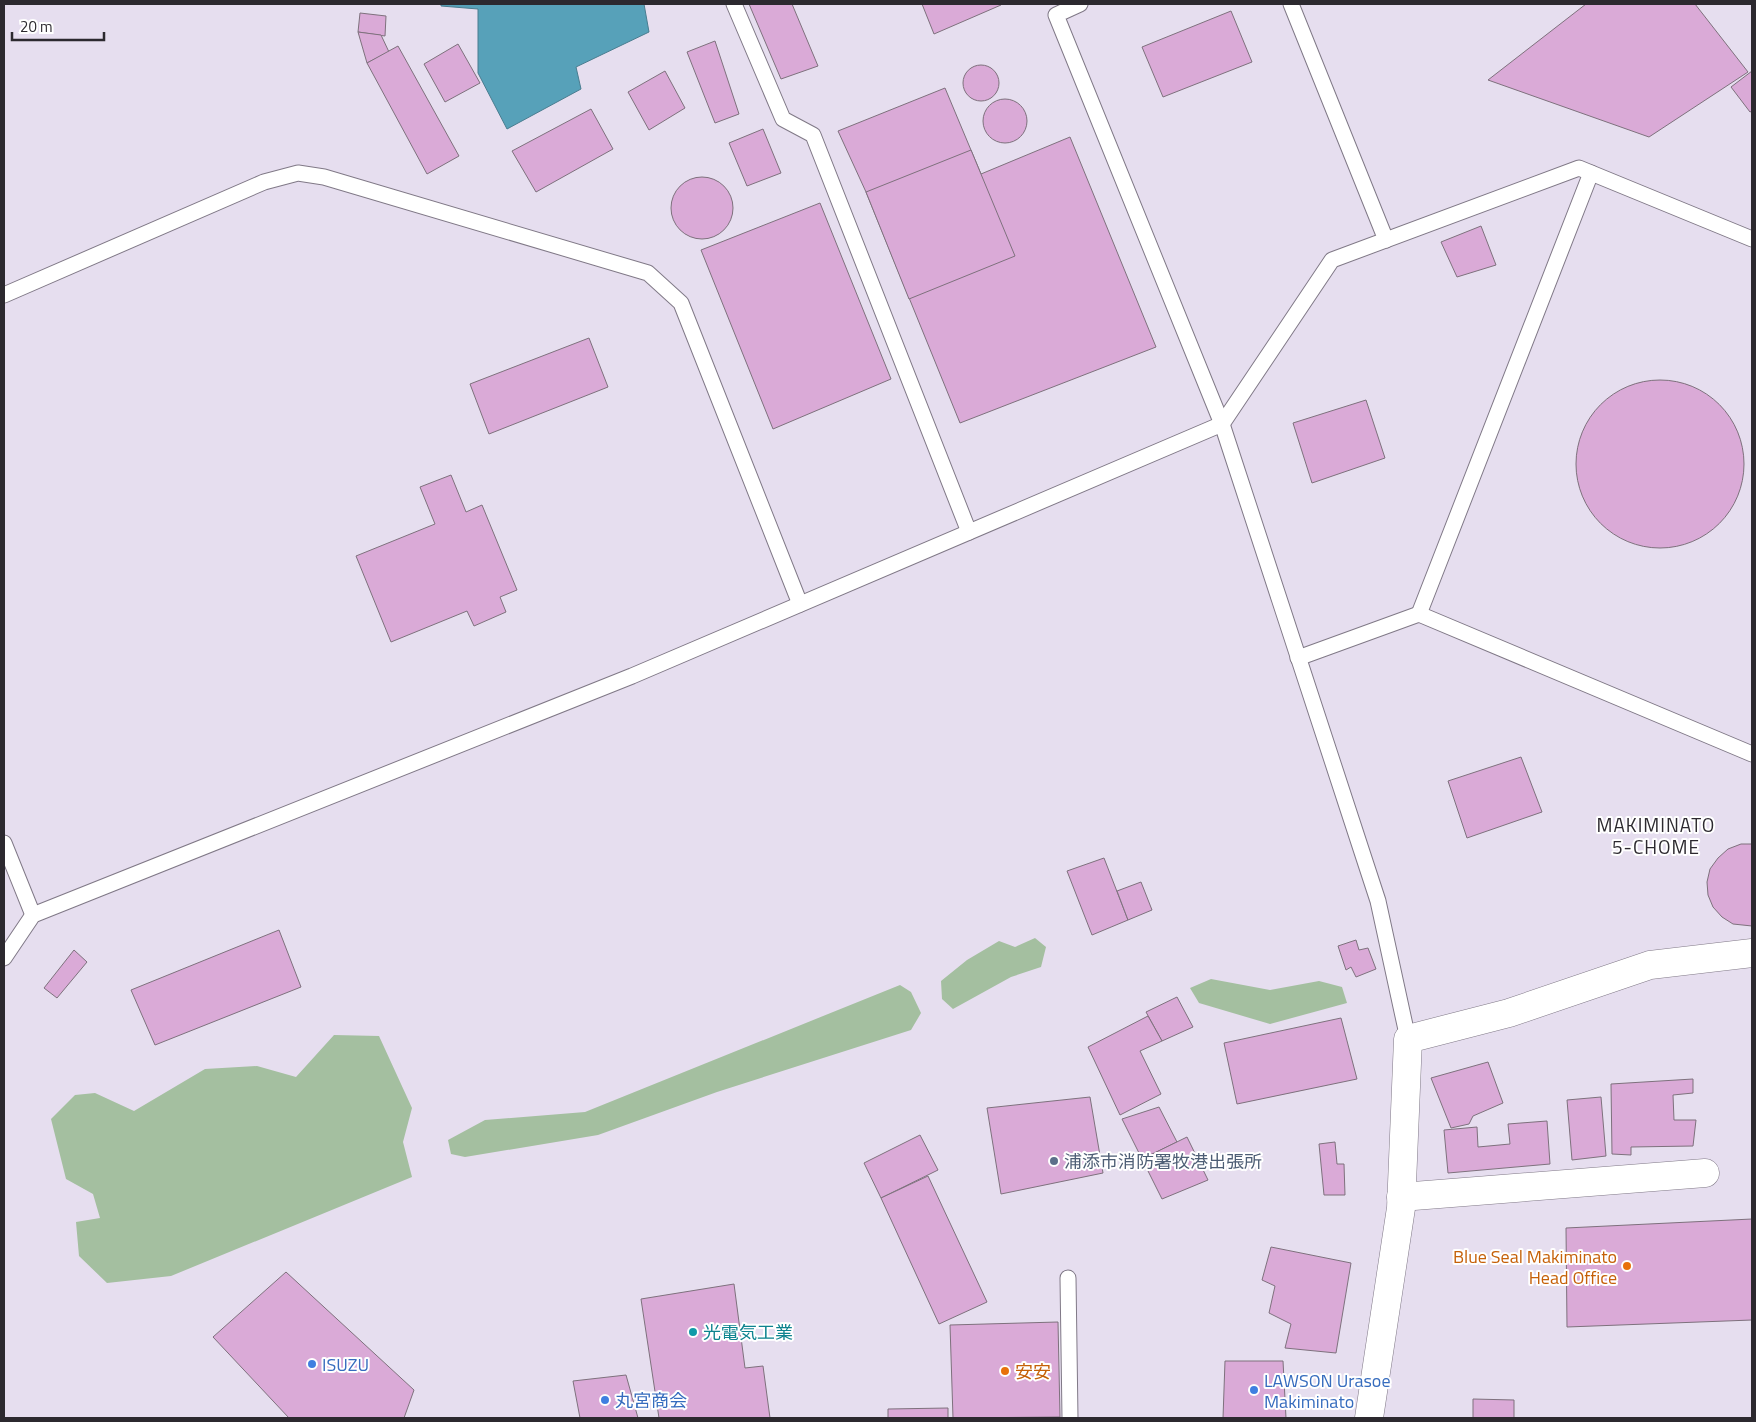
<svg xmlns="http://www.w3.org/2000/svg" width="1756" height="1422" font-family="'Titillium Web','Noto Sans JP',sans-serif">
<rect width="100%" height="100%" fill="#e6deef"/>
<g fill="#a4bfa0">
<path d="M1035 938 1046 947 1041 967 1011 977 953 1009 942 999 941 981 967 960 999 941 1015 947Z"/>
<path d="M1211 979 1270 990 1319 981 1342 987 1347 1003 1270 1024 1199 1003 1190 988Z"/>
<path d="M900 985 911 992 921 1013 911 1030 717 1092 598 1135 465 1157 451 1154 448 1140 485 1120 585 1112Z"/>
<path d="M334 1035 379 1036 412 1108 403 1142 412 1177 171 1276 107 1283 79 1256 76 1222 100 1218 93 1194 66 1179 51 1119 75 1095 95 1093 134 1111 205 1069 257 1066 296 1077Z"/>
</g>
<path fill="#57a1b9" stroke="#4a7d90" d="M441 4H644L649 32 576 67 581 89 507 129 478 73V9L441 6Z"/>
<g fill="#daaad7" stroke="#7e717d">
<path d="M749 4H792L818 66 781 79Z"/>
<path d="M922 4H1001V5L934 34Z"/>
<path d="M1586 4H1695L1748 72 1649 137 1488 80Z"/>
<path d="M1231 11 1252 62 1163 97 1142 47Z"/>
<path d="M360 13 386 16 385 36 358 32Z"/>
<path d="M358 32 381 35 389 52 367 63Z"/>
<path d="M715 41 739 114 715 123 687 52Z"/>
<path d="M458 44 480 83 445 102 424 64Z"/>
<path d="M398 46 459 156 427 174 367 63Z"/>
<circle cx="981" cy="83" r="18"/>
<path d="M665 71 685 108 649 130 628 92Z"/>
<path d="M1752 71V111L1750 112 1731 87Z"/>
<path d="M945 88 981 174 1070 137 1156 347 960 423 866 192 838 131Z"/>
<circle cx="1005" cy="121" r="22"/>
<path d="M591 109 613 149 536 192 512 151Z"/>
<path d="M763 129 781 173 747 186 729 143Z"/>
<path d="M971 150 1015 256 909 299 866 192Z"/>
<circle cx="702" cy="208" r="31"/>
<path d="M820 203 891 379 773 429 701 250Z"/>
<path d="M1481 226 1496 265 1457 277 1441 242Z"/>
<path d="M589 338 608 387 489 434 470 384Z"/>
<circle cx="1660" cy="464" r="84"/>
<path d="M1366 400 1385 458 1312 483 1293 423Z"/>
<path d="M451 475 466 512 482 505 517 590 500 597 506 612 474 626 467 611 391 642 356 556 435 524 420 487Z"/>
<path d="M1521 757 1542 812 1467 838 1448 781Z"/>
<path d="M1741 844H1752V926L1733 924 1722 917 1713 907 1708 895 1707 882 1710 869 1718 858 1728 849Z"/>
<path d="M1104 858 1128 920 1092 935 1067 871Z"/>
<path d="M1141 882 1152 910 1128 920 1117 891Z"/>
<path d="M279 930 301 987 155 1045 131 990Z"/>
<path d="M1356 940 1359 950 1368 948 1376 969 1356 977 1351 967 1346 970 1338 946Z"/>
<path d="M74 950 87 962 57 998 44 988Z"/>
<path d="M1177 997 1193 1027 1162 1041 1146 1012Z"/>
<path d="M1148 1016 1162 1041 1140 1051 1161 1094 1120 1115 1088 1047Z"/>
<path d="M1341 1018 1357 1079 1237 1104 1224 1043Z"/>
<path d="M1488 1062 1503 1103 1473 1116 1469 1124 1451 1128 1431 1078Z"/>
<path d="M1693 1079V1093L1673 1095 1674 1120H1696L1693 1146 1631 1147V1155L1612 1154 1611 1084Z"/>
<path d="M1090 1097 1103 1173 1001 1194 987 1108Z"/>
<path d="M1601 1097 1606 1156 1572 1160 1567 1100Z"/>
<path d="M1159 1107 1177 1142 1142 1159 1122 1119Z"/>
<path d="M1547 1121 1550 1164 1448 1173 1444 1130 1477 1127 1478 1147 1510 1144 1508 1124Z"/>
<path d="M920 1135 938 1170 881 1198 864 1163Z"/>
<path d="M1187 1137 1208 1180 1162 1199 1142 1159Z"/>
<path d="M1335 1142 1337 1164H1344L1345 1195H1324L1319 1144Z"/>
<path d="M928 1176 987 1302 939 1324 881 1198Z"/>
<path d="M1752 1219V1320L1567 1327 1566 1228Z"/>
<path d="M1271 1247 1351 1263 1336 1353 1285 1348 1291 1324 1269 1313 1275 1286 1262 1280Z"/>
<path d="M286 1272 414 1390 404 1418H289L213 1337Z"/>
<path d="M734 1284 745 1368 763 1366 770 1418H659L641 1299Z"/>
<path d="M1058 1322 1060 1417 953 1418 950 1325Z"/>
<path d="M1225 1361H1283L1286 1418H1223Z"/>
<path d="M626 1375 638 1418H580L573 1381Z"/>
<path d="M1473 1399 1514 1400V1418H1473Z"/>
<path d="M948 1408V1418H888V1409Z"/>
</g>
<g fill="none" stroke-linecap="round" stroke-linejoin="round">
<defs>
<g id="lane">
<path d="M734 4 783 119 813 135 969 532"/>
<path d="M1080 4 1056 15 1222 424 1378 901 1408 1039"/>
<path d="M1291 4 1386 240"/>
<path d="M4 295 264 182 298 173 324 177 648 273 681 303 800 604"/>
<path d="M1419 614 1591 173"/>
<path d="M1298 658 1419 614 1752 754"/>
<path d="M4 843 33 915"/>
<path d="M4 958 33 915 632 676 1222 424 1332 260 1579 168 1752 239"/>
<path d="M1068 1278 1070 1418"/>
</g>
<g id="street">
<path d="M1401 1197 1705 1173"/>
<path d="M1369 1418 1401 1208 1408 1039 1509 1013 1650 965 1752 953"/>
</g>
</defs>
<use href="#lane" stroke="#807987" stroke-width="17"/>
<use href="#street" stroke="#807987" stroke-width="29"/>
<use href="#lane" stroke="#fff" stroke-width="15"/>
<use href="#street" stroke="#fff" stroke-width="28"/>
</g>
<circle fill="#5c6f8a" stroke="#fff" stroke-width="2" cx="1054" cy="1161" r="5"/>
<g fill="#e8710a" stroke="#fff" stroke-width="2">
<circle cx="1627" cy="1266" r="5"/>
<circle cx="1005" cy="1371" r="5"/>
</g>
<circle fill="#0f9aa8" stroke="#fff" stroke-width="2" cx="693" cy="1332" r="5"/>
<g fill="#3f7fe0" stroke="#fff" stroke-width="2">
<circle cx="312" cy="1364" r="5"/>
<circle cx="1254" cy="1390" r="5"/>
<circle cx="605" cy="1400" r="5"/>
</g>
<g text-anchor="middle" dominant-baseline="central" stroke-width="4" stroke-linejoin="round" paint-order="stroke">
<g font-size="18" fill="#4e5e75" stroke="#fff" text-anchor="start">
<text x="1064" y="1161">浦添市消防署牧港出張所</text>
</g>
<g font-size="18" fill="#c56008" stroke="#fff" text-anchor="end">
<text x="1617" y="1256">Blue Seal Makiminato<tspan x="1617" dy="21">Head Office</tspan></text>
<text x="1015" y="1371" text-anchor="start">安安</text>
</g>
<g font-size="18" fill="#0d838f" stroke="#fff" text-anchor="start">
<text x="703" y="1332">光電気工業</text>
</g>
<g font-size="18" fill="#366cbe" stroke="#fff" text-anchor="start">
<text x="322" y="1364">ISUZU</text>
<text x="1264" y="1380">LAWSON Urasoe<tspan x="1264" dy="21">Makiminato</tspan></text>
<text x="615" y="1400">丸宮商会</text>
</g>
<g font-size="19" letter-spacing="1" fill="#2c292f" stroke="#fff">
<text x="1656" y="824">MAKIMINATO<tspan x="1656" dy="22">5-CHOME</tspan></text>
</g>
</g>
<rect width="1756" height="1422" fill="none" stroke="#2c292f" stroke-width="10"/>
<path d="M12 32v8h92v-8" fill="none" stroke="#2c292f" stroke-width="2.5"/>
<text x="20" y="32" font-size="15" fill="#2c292f" stroke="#ffffff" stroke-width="4" paint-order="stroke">20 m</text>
</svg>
